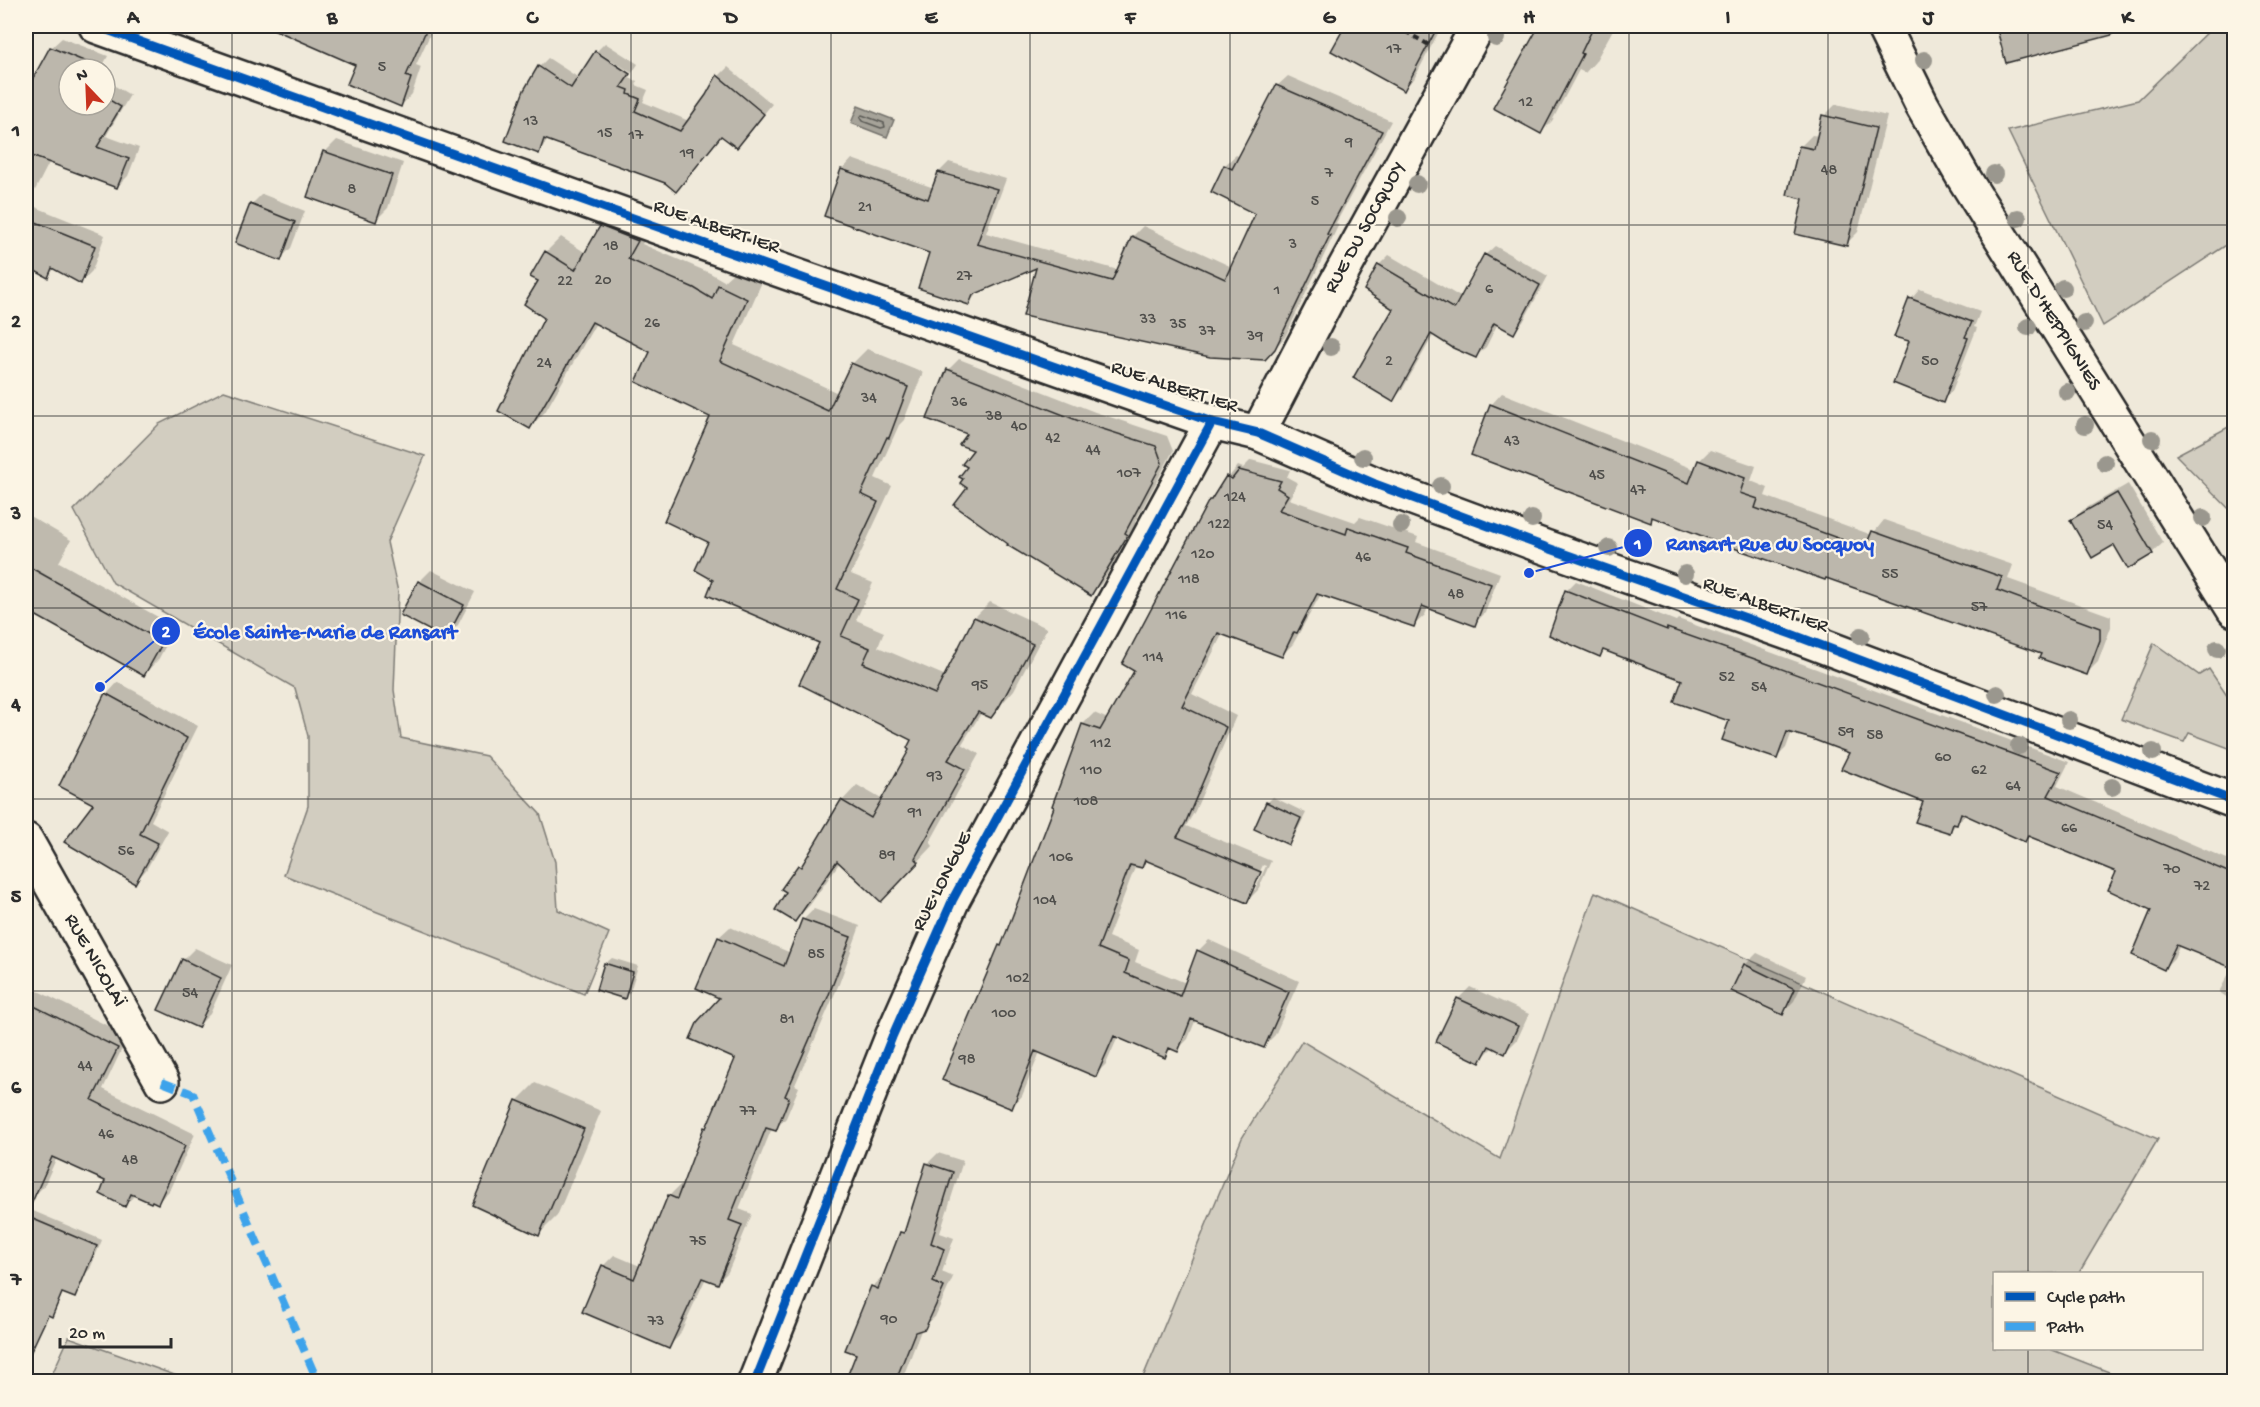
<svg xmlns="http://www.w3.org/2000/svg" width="2260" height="1407" font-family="'Gochi Hand',sans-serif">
<rect width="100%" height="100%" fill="#efe9da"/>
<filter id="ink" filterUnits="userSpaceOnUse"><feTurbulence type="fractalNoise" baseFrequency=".0167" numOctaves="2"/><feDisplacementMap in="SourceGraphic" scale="12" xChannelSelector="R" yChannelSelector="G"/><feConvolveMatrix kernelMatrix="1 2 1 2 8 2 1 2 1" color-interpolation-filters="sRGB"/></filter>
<g filter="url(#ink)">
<g fill="#d2cdc0" stroke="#7e7c76" stroke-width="1.5">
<path d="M2214 26H2234V240L2103 326 2008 131 2138 100Z"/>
<path d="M224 391 425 456 387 542 398 592 394 690 401 738 486 756 540 814 555 862 558 910 609 933 584 994 284 875 308 806V736L295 688 113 583 74 510 159 424Z"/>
<path d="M2234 424V514L2176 455Z"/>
<path d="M2154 643 2199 675 2209 669 2234 706V750L2189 733 2184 742 2121 719Z"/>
<path d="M1595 892 2158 1139 2079 1273 1994 1274V1348L2050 1349 2132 1381 1141 1382 1242 1138 1302 1041 1500 1159Z"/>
<path d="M69 1337 191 1381H49Z"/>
</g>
<path fill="#a6a399" stroke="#75736d" stroke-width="1.5" d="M858 106 894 120 887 137 851 123Z"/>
<g fill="#0003" fill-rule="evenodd">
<path d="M292 26H434L416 65 421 67 412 94 401 106 357 64 289 34Z"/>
<path d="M1347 26H1442L1414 79 1403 89 1333 50Z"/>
<path d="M1541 26H1615L1595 62 1585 73 1579 70 1552 121 1541 132 1519 68Z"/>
<path d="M1998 26H2090L2079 36 2007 62Z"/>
<path d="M62 38 108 56 101 69H69V105H105V80L130 95 106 136 139 148 128 176 117 187 50 161 28 204 105 235 92 271 81 282 55 268 48 276 26 265V96L51 48Z"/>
<path d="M605 43 638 64 632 73 597 51Z"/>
<path d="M596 53 630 76 629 78 637 81 636 85 648 90 643 102 689 121 719 76 728 67 772 104 737 146 722 135 676 190 666 181 549 139 538 152 539 67 548 58 579 78Z"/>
<path d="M1288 76 1391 121 1336 223 1339 224 1285 337 1275 348 1038 265 980 290 969 303 931 252 842 170 852 159 934 188 939 172 949 162 1006 179 986 233 1118 270 1133 236 1143 226 1232 267 1257 214 1213 191 1225 165 1236 155 1240 157 1277 86ZM1044 262 1119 282V285L1044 265Z"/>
<path d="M1836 104 1887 116 1858 232 1846 244 1805 198 1800 147 1812 135 1819 136 1824 116Z"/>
<path d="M337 140 403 163 388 208 376 220 325 152Z"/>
<path d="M262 194 305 211 291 248 280 259 251 205Z"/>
<path d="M617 211 652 226 642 244 710 273 724 281 735 271 761 284 734 345 838 393 852 364 867 349 923 372 904 420 899 425 875 478 892 486 851 574 873 583 856 620 884 632 878 647 946 676 975 617 990 602 1047 628 1014 690 991 716 982 712 962 744 979 754 930 842 933 846 896 885 840 862 810 905 795 920 788 891 784 888 808 857 842 801 857 785 883 800 911 750 914 739 821 642 710 541 712 417 652 351 596 323 545 412 530 427 546 318 540 281 546 252 561 237 586 253 601 227Z"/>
<path d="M1495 246 1548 276 1523 322 1513 332 1498 323 1486 347 1476 356 1434 334 1402 390 1393 400 1395 309 1366 289 1380 264 1389 255 1462 298 1485 255Z"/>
<path d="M1920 289 1980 312 1974 327 1977 328 1952 391 1942 401 1911 340V299Z"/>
<path d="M959 359 1095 412 1167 436 1173 451 1135 522 1138 524 1101 584 1090 595 969 467 975 450 948 370Z"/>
<path d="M1502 393 1696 470 1699 461 1710 450 1756 466 1751 481 1768 488 1765 496 1872 535 1884 520 2013 565 2008 579 2111 616V627L2098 662 2087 673 2042 653 1655 516 1650 521 1491 405Z"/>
<path d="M1251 460 1290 470 1287 477 1298 483 1289 499 1355 522 1360 517 1418 537 1416 542 1500 573 1485 613 1474 624 1428 607 1425 615 1414 625 1321 594 1293 644 1282 655 1223 633 1192 694 1236 716 1195 811 1186 826 1271 861 1258 890 1247 901 1148 859 1142 866 1136 865 1108 937 1139 950 1135 962 1186 983 1198 951 1209 940 1299 981 1275 1035 1264 1046 1196 1019 1188 1039 1177 1050 1172 1048 1164 1056 1118 1037 1106 1064 1095 1075 1040 1052 1022 1096 1012 1107 1000 946 1004 941 1056 806 1054 805 1083 724 1094 713 1108 719 1136 670 1210 500 1238 466 1243 468ZM1263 865 1266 866 1255 890H1251Z"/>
<path d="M26 478 32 484 26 495Z"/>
<path d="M2128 484 2163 543 2152 553 2115 543 2072 521 2083 510Z"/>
<path d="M26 514 71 540 59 562 176 627 158 660 144 674 36 614 26 638Z"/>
<path d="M431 570 475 592 458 625 446 637 419 582Z"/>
<path d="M1576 581 1676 621 1678 619 1762 649 2069 762 2057 786 2234 862V1002L2219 992 2233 966 2180 945 2174 958 2164 968 2153 909 2119 871 2030 835 2024 841 1966 814 1949 832 1925 801 1851 753 1792 732 1786 748 1777 757 1731 721 1684 679 1605 649 1600 655 1566 591Z"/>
<path d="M118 682 198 726 151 821 168 831 146 870 135 882 96 803 107 694Z"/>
<path d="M1273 797 1306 813 1294 837 1289 843 1267 803Z"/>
<path d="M814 909 860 926 839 984 795 1085 799 1087 786 1118 775 1129 772 1128 739 1209 752 1214 728 1272 717 1283 706 1278 679 1336 668 1347 603 1266 614 1255 640 1266 669 1196 680 1185 683 1186 705 1128 710 1123 737 1058 721 998 719 937 730 927 791 953 803 920Z"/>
<path d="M195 948 232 965 210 1014 198 1026 183 960Z"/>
<path d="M1757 953 1806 976 1794 1001 1782 1013 1745 965Z"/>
<path d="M612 958 638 966 630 992 624 997 598 989 606 963Z"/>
<path d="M26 985 128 1036 103 1089 195 1134 169 1191 158 1202 136 1194 125 1205 107 1181 57 1157 44 1186 33 1197H26V1146L45 1102 26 1092Z"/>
<path d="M1470 987 1529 1014 1517 1040 1505 1052 1493 1047 1479 1061 1458 999Z"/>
<path d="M535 1083 601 1111 557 1216 539 1234 517 1101Z"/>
<path d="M938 1153 963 1161 940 1233 954 1238 942 1272 953 1277 935 1317 922 1328 901 1382H846L858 1353 872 1287 883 1277 884 1278 902 1233 908 1227 927 1164Z"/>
<path d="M26 1208 102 1240 90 1269 84 1275 26 1248Z"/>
</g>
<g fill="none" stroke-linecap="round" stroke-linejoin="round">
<path stroke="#5c5b57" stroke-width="1.5" d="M862 115 884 123 885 127 881 128 862 121 860 118Z"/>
</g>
<g fill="#bcb7ac" stroke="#2b2b2b" stroke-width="1.5">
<path d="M266 26H428L406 76 411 78 401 107 347 84 355 65Z"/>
<path d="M1345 26H1438L1404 91 1331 51Z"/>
<path d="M1539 26H1594L1581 53 1583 54 1541 134 1493 108Z"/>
<path d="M1996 26H2111L2112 35 2006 63Z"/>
<path d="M50 47 98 67 97 69H69V105H105V97L121 107 97 147 129 159 117 188 26 154V91Z"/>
<path d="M595 51 630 74 621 87 629 90 628 94 640 99 635 111 680 131 706 95 717 75 764 114 737 148 721 136 676 192 665 183 544 139 539 154 505 141 524 90 538 66 571 88Z"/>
<path d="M1276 85 1382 131 1327 234 1330 235 1275 349 1265 360 1210 357 1023 316 1036 268 973 295 969 305 918 288 929 253 824 216 841 169 928 199 938 172 997 189 977 244 1112 281 1132 236 1225 279 1255 214 1211 192 1224 165 1232 169Z"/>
<path d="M1822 115 1876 128 1847 246 1795 234 1803 199 1787 195 1799 146 1814 149Z"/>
<path d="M323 151 392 175 376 222 307 197Z"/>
<path d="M250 204 295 222 281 261 235 243Z"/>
<path d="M26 218 95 246 81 284 52 268 48 278 26 266Z"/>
<path d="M600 226 638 241 628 259 694 288 712 299 718 285 747 299 720 361 828 411 851 363 908 387 889 438 887 437 861 494 878 502 837 589 858 599 841 636 870 648 863 663 935 694 974 617 1033 644 999 707 991 718 978 712 948 760 965 769 915 858 919 862 881 902 837 861 795 922 775 910 786 892 781 889 798 865 801 867 841 800 871 818 909 750 907 748 911 740 799 684 819 643 707 595 713 580 695 570 708 542 664 521 710 417 636 382 650 352 592 322 530 429 498 411 544 318 524 304 538 281 530 277 545 251 575 270Z"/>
<path d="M1484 254 1540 285 1514 334 1494 323 1476 358 1453 348 1431 334 1393 402 1353 378 1393 309 1364 290 1378 264 1454 309Z"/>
<path d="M1909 298 1972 322 1965 337 1968 338 1943 403 1893 383 1909 341 1894 337Z"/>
<path d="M947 369 1084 423 1156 446 1162 463 1125 533 1128 535 1091 596 1007 545 1008 544 954 505 967 488 960 483 963 479 959 477 967 467 962 464 973 450 959 445 967 434 927 419Z"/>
<path d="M1490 404 1689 483 1698 460 1745 478 1740 493 1758 499 1755 508 1865 548 1872 531 2002 577 1997 590 2100 628V640L2087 675 2039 658 2041 654 1826 578 1825 580 1742 551 1652 517 1651 523 1471 455Z"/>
<path d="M1239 470 1281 481 1277 488 1288 495 1279 510 1346 534 1348 527 1408 548 1406 553 1491 584 1475 626 1422 606 1414 627 1317 594 1297 633 1294 632 1282 657 1218 633 1182 706 1226 727 1185 824 1177 837 1261 872 1247 903 1145 860 1142 868 1130 865 1098 948 1129 961 1125 973 1180 996 1197 950 1289 992 1264 1048 1191 1019 1178 1052 1169 1048 1165 1058 1114 1036 1096 1077 1035 1051 1012 1109 942 1080 999 945 1001 946 1054 807 1052 806 1082 724 1100 730 1134 671 1122 664 1209 500H1211L1226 476 1232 479Z"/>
<path d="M2117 493 2153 554 2128 569 2114 545 2092 558 2070 520Z"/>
<path d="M26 565 163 642 144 676 26 610Z"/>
<path d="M418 581 464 605 446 639 400 615Z"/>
<path d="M1565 590 1667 630V628L1752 658 2061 772 2048 796 2235 875V969L2176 945 2164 970 2132 955 2151 910 2108 890 2116 872 2028 836 2025 842 1961 813 1957 825 1953 824 1950 833 1915 822 1923 802 1841 769 1849 753 1812 739 1787 732 1777 759 1722 740 1729 721 1674 702 1682 680 1603 650 1600 657 1549 635Z"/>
<path d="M105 693 187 738 140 834 158 843 135 884 64 842 93 804 59 786Z"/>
<path d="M1266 802 1301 818 1289 845 1254 829Z"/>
<path d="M802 919 851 937 828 997 785 1096 789 1098 776 1131 766 1128 729 1220 742 1225 718 1284 702 1278 669 1349 582 1312 602 1265 634 1279 668 1195 677 1199 704 1127 706 1128 735 1059 690 1039 698 1021 719 998 696 988 718 937 784 966Z"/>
<path d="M182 959 221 978 198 1028 158 1010Z"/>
<path d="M604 963 633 972 625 999 596 990Z"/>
<path d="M1744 964 1795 989 1783 1015 1731 991Z"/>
<path d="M1457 998 1518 1026 1505 1054 1489 1046 1480 1063 1436 1042Z"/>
<path d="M26 1002 118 1048 92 1100 185 1146 158 1204 152 1201 151 1203 131 1194 125 1207 100 1194 105 1181 52 1157 26 1216 97 1246 75 1298 62 1293 52 1317 48 1315 26 1362Z"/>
<path d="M516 1100 584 1129 539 1236 472 1205Z"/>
<path d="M926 1163 953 1172 931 1243 944 1249 933 1282 944 1287 925 1329 915 1332 895 1382H845L856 1354 845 1350 871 1286 878 1289 900 1232 904 1233Z"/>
</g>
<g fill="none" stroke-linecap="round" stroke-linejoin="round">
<defs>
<g id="minor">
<path d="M1258 433 1328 298 1478 26"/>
<path d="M26 840 162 1082"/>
<path d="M755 1382 892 1037 953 899 1212 422"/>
</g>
<g id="tertiary">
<path d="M96 26 686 237 1212 422 1258 433 1375 484 1545 547 1791 634 2234 801"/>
<path d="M1883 26 1922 105 1962 175 2234 610"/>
</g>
</defs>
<use href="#minor" stroke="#2b2b2b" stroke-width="38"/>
<use href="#tertiary" stroke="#2b2b2b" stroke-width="38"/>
<path stroke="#2b2b2b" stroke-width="4" stroke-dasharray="6 4.5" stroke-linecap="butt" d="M1396 26 1429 45"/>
<use href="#minor" stroke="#fcf5e5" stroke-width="33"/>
<use href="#tertiary" stroke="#fcf5e5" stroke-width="33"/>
<path stroke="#3ea3eb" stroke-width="8" stroke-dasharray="15 8" stroke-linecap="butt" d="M162 1082 193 1094 318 1382"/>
<defs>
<g id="cycleway">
<path d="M96 26 686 237 1212 422 1258 433 1375 484 1545 547 1791 634 2234 801"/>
<path d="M755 1382 892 1037 953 899 1212 422"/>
</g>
</defs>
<use href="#cycleway" stroke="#fcf5e5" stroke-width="13"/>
<use href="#cycleway" stroke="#0057b8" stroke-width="9"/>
</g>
<g fill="#9a978e">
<circle cx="1496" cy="38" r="9"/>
<circle cx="1924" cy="60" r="9"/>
<circle cx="1994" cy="174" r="9"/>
<circle cx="1417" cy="184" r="9"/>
<circle cx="1398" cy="218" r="9"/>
<circle cx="2018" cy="218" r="9"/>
<circle cx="2063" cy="288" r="9"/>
<circle cx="2084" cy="323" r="9"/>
<circle cx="2028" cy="327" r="9"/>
<circle cx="1331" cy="347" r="9"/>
<circle cx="2067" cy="392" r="9"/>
<circle cx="2085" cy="425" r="9"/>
<circle cx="2152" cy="439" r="9"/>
<circle cx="1363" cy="457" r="9"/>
<circle cx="2105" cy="463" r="9"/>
<circle cx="1441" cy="486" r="9"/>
<circle cx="2203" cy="518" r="9"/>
<circle cx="1532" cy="519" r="9"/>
<circle cx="1401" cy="525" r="9"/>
<circle cx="1609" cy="548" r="9"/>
<circle cx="1685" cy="574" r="9"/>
<circle cx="1861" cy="636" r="9"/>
<circle cx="2217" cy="649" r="9"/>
<circle cx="1997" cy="694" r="9"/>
<circle cx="2069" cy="720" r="9"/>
<circle cx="2019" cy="746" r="9"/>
<circle cx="2153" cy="752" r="9"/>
<circle cx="2112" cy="787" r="9"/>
</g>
</g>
<path fill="none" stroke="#2b2b2b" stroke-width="1.5" stroke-opacity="0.55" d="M232 26V1382M432 26V1382M631 26V1382M831 26V1382M1030 26V1382M1230 26V1382M1429 26V1382M1629 26V1382M1828 26V1382M2028 26V1274M26 225H2234M26 416H2234M26 608H2234M26 799H2234M26 991H2234M26 1182H2234M2028 1348V1382"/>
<g text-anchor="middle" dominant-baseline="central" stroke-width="4.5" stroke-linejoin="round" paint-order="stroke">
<g font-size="16" fill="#4f4e4b">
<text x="1394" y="50">17</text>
<text x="382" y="68">5</text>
<text x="1526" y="103">12</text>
<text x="531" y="122">13</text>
<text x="605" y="134">15</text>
<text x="636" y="136">17</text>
<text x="1349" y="143">9</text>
<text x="687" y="154">19</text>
<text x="1829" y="171">48</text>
<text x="1329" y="174">7</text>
<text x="352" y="190">8</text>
<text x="1315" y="202">5</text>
<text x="865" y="208">21</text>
<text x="1293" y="245">3</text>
<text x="611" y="247">18</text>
<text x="964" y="277">27</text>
<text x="603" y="281">20</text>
<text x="565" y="282">22</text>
<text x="1489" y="290">6</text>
<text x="1277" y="291">1</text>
<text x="1148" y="320">33</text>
<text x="652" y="324">26</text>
<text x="1178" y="325">35</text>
<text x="1207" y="332">37</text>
<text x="1255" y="337">39</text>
<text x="1389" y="362">2</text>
<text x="1930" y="362">50</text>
<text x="544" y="364">24</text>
<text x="869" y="399">34</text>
<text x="959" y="403">36</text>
<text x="994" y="417">38</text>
<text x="1019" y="427">40</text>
<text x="1053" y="439">42</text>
<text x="1512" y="442">43</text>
<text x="1093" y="451">44</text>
<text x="1129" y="474">107</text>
<text x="1597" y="476">45</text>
<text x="1638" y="491">47</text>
<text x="1235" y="498">124</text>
<text x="1219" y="525">122</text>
<text x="2105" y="526">54</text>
<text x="1203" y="555">120</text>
<text x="1363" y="558">46</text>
<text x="1890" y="575">55</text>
<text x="1189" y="580">118</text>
<text x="1456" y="595">48</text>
<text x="1979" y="608">57</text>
<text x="1176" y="616">116</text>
<text x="1153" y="658">114</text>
<text x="1727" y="678">52</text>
<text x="980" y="686">95</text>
<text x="1759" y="688">54</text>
<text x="1846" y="733">59</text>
<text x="1875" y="736">58</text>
<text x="1101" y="744">112</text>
<text x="1943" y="758">60</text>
<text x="1091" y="771">110</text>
<text x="1979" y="771">62</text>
<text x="935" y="777">93</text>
<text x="2013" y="787">64</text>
<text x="1086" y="802">108</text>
<text x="915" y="813">91</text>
<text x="2069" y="829">66</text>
<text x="126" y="852">56</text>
<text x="887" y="856">89</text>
<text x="1061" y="858">106</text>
<text x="2172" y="870">70</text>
<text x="2202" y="887">72</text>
<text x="1045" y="901">104</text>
<text x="816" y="955">85</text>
<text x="1018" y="979">102</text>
<text x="190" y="994">54</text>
<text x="1004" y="1014">100</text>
<text x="787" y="1020">81</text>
<text x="967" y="1060">98</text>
<text x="85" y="1067">44</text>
<text x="748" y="1112">77</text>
<text x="106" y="1135">46</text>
<text x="130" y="1161">48</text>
<text x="698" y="1242">75</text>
<text x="889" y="1320">90</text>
<text x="656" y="1322">73</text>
</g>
<g font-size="20" fill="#2b2b2b" stroke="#fcf5e5">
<text transform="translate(716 228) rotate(19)">RUE ALBERT IER</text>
<text transform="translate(1366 228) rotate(-61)">RUE DU SOCQUOY</text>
<text transform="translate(2053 321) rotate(58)">RUE D'HEPPIGNIES</text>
<text transform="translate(1174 388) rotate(18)">RUE ALBERT IER</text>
<text transform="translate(1765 606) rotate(20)">RUE ALBERT IER</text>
<text transform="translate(943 882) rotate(-63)">RUE LONGUE</text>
<text transform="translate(94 961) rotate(60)">RUE NICOLAÏ</text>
</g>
</g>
<path fill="none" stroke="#1d4ed8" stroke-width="2" d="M1529 573L1638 543M100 687L166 631"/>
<g fill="#1d4ed8" stroke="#fcf5e5" stroke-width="2">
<circle cx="1529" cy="573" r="6"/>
<circle cx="100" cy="687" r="6"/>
<circle cx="1638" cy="543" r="15"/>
<circle cx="166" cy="631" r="15"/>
</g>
<g font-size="18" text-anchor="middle" font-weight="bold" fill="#fff">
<text x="1638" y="549">1</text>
<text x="166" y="637">2</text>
</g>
<g font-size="21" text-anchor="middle" font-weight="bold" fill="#1d4ed8" stroke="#fcf5e5" stroke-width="4.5" stroke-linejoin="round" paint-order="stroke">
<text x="1770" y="550">Ransart Rue du Socquoy</text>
<text x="325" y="638">École Sainte-Marie de Ransart</text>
</g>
<rect width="2260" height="1407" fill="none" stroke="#fcf5e5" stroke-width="66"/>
<rect x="1993" y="1272" width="210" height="78" fill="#fcf5e5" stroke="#a8a49b" stroke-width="1.5"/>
<rect x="2005" y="1292" width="30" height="9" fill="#0057b8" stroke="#a8a49b" stroke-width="1.5"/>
<text x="2047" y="1302" font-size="18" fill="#2b2b2b">Cycle path</text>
<rect x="2005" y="1322" width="30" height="9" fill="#3ea3eb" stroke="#a8a49b" stroke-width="1.5"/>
<text x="2047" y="1332" font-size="18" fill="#2b2b2b">Path</text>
<g transform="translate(87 87) rotate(337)"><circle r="28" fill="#fcf5e5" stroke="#a8a49b" stroke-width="1.5"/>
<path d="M0-4.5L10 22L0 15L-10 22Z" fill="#c8321e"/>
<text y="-9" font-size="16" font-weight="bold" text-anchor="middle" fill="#2b2b2b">N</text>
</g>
<path d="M60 1338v9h111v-9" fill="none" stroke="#2b2b2b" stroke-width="3"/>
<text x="69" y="1338" font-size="18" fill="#2b2b2b" stroke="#fcf5e5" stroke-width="4.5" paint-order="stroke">20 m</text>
<rect x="33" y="33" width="2194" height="1341" fill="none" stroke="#2b2b2b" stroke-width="2"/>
<g font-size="20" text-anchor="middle" font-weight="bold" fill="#2b2b2b">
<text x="133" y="23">A</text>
<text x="332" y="23">B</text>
<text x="532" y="23">C</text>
<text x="731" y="23">D</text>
<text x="931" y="23">E</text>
<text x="1130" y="23">F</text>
<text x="1329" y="23">G</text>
<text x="1529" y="23">H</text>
<text x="1728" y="23">I</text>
<text x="1928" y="23">J</text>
<text x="2127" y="23">K</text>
<text x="16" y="136">1</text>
<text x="16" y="327">2</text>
<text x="16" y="519">3</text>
<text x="16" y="710">4</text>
<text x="16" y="902">5</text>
<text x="16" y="1093">6</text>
<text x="16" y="1285">7</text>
</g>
</svg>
